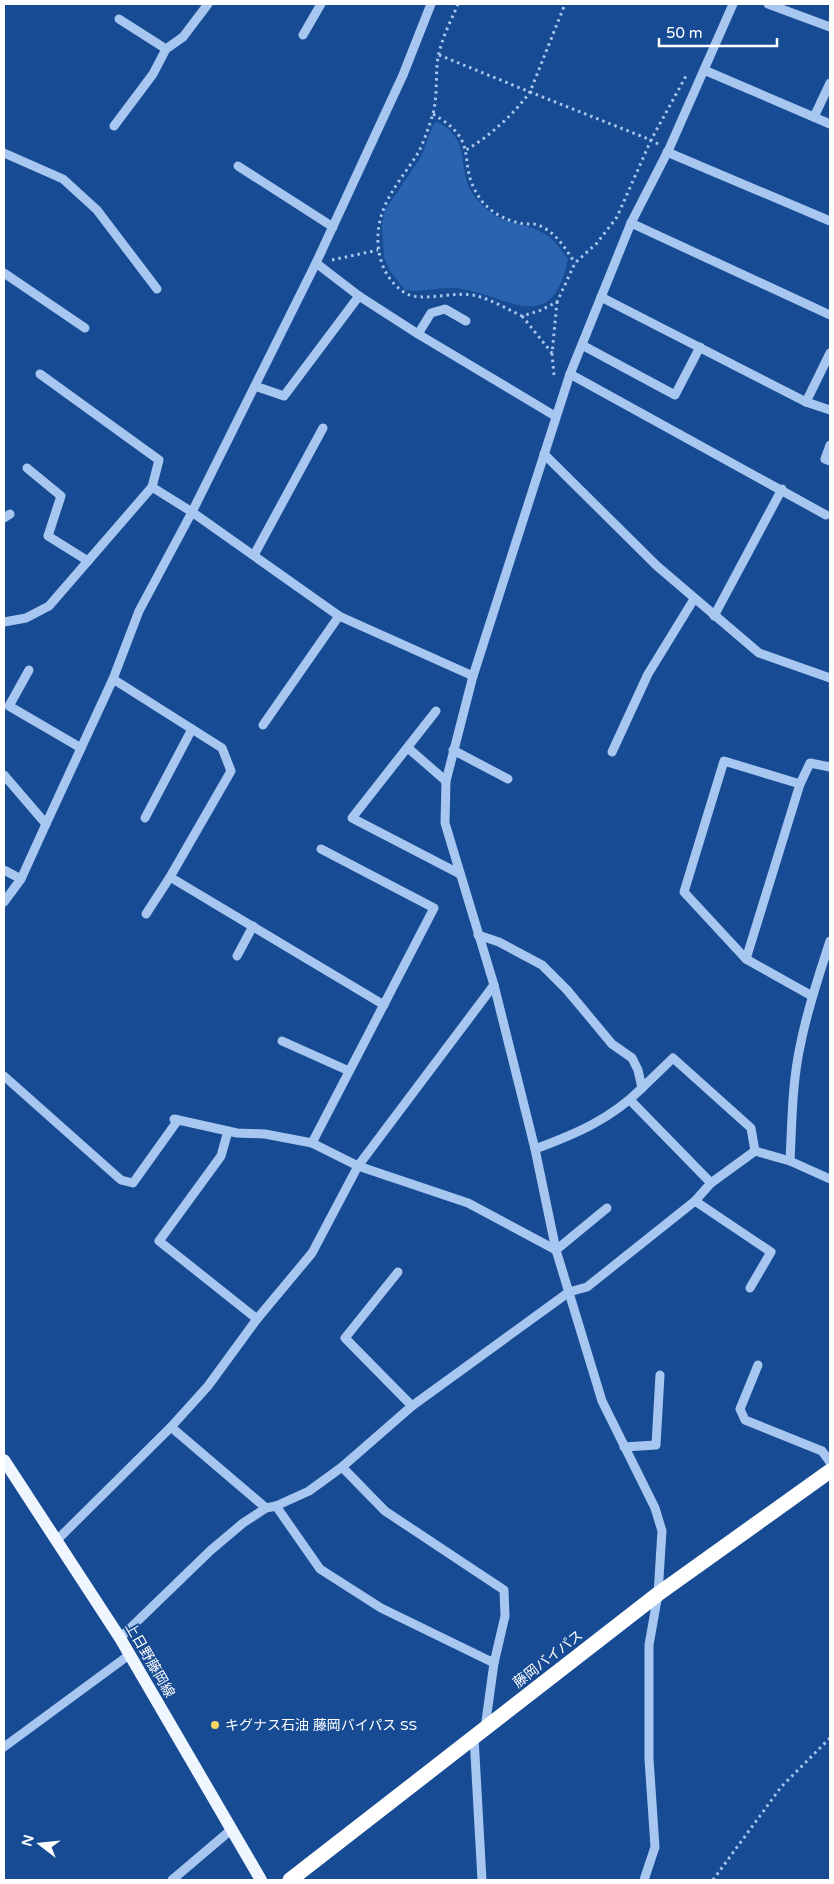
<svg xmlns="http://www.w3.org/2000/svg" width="834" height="1884" font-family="'Varela Round','Noto Sans JP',sans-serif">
<rect width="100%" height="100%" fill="#174b93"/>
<path fill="#2a64b1" d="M438 122C475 143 454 169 475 197 499 229 521 218 548 236 556 241 562 252 568 259 552 336 512 298 463 289 444 285 425 293 405 290L390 271 384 257 382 225 385 210 421 157 434 123Z"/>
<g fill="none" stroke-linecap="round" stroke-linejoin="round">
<g stroke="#a7c7f0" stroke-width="3" stroke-dasharray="2.5 4" stroke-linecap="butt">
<path d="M458 4C450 23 439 43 437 65 436 81 437 98 433 114 429 126 424 142 418 153 407 171 392 188 384 208 372 237 377 275 405 293 423 303 455 290 477 296 492 300 507 309 522 316L539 311 557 302 575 263 597 243 617 217 651 140 530 92 565 4"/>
<path d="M439 55 530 92C514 114 490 136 466 150"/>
<path d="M433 114C483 143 455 161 479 197 487 210 504 220 520 223 526 225 533 223 538 225 556 232 565 248 575 263"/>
<path d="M658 144 651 140 686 76"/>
<path d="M332 260 378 250"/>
<path d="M522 316 552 353"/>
<path d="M554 375 552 354 557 302"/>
<path d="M713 1880 781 1787 830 1738"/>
</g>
<g stroke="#a7c7f0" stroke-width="9">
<path d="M431 4 403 75 316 263 359 296 418 334 555 416"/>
<path d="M768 4 830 27"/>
<path d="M119 19 166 49 183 37 208 4"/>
<path d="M303 35 321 4"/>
<path d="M704 70 830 124"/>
<path d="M814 117 830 83"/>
<path d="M114 126 153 74 166 49"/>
<path d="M667 152 830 221"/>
<path d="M4 153 63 179 97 210 157 289"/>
<path d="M238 166 333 227"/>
<path d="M631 223 830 315"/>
<path d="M4 273 85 328"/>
<path d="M601 297 806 402 830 353"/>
<path d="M418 334 431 313 445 309 466 321"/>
<path d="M582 345 675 395 700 347"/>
<path d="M40 374 159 460 152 487"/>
<path d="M570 374 826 515"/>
<path d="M255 386 284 396 359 296"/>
<path d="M806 402 830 410"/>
<path d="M830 445 825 459 830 461"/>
<path d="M544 454 657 566 759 653 830 678"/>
<path d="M27 468 61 496 48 536 88 561"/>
<path d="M4 518 10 514"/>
<path d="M254 555 323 428"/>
<path d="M714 616 782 489"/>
<path d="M4 622 26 618 49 606 152 487 192 512 339 616 473 676"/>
<path d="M29 670 9 706 81 748"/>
<path d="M113 679 222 748 231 771 170 877 384 1005"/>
<path d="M436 711 352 818 460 874"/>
<path d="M263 725 339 616"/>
<path d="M408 748 446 781"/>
<path d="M453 750 508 779"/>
<path d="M612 752 648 674 694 599"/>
<path d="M4 775 46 824"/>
<path d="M145 818 192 729"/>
<path d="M4 870 21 879"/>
<path d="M4 902 21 879 46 824 113 679 139 611 192 512 316 263"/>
<path d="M146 914 170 877"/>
<path d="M478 935 499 942 542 965 567 990 612 1044 632 1058 638 1070 642 1088C611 1119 576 1134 535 1149"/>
<path d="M237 956 253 926"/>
<path d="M746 959 800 784"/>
<path d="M812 996 746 959 684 892 724 761 800 784 810 763 830 767"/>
<path d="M282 1041 349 1071"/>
<path d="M4 1076 121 1180 133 1183 178 1120"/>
<path d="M642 1088 673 1058 751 1128 755 1151"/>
<path d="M630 1100 711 1183"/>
<path d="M174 1119 237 1133 265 1134 312 1143 358 1166 468 1203 556 1250 607 1208"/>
<path d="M228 1131 221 1156 159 1241 257 1319"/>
<path d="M312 1143 434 908 321 849"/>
<path d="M790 1161C792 1122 792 1081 801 1042 808 1007 819 975 830 941"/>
<path d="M695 1201 771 1252 750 1288"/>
<path d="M398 1272 345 1338 412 1406"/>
<path d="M758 1365 740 1409 745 1420 822 1451 830 1462"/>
<path d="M171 1427 266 1508"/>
<path d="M624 1447 656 1445 660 1375"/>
<path d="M276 1506 320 1569 381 1608 494 1663 505 1616 504 1590 385 1511 342 1467"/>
<path d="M57 1540 171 1427 208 1386 257 1319 312 1253 358 1166 494 985"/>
<path d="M120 1638 211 1550 243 1523 266 1508 276 1506 309 1491 342 1467 412 1406 569 1292 587 1287 695 1201 711 1183 755 1151 790 1161 830 1179"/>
<path d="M485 1728 494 1663"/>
<path d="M474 1737 482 1880"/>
<path d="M4 1747 129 1655"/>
<path d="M172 1880 232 1829"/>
<path d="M644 1880 655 1847 649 1759V1645L658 1594 662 1531 655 1508 602 1401 556 1250 535 1149 494 985 445 823 446 781 473 676 570 374 631 223 669 149 733 4"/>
</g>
<path stroke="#f0f6ff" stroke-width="12" d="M4 1460 120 1638 261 1880"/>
<path stroke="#fff" stroke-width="15" d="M290 1880 658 1594 830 1471"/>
</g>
<circle fill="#ffd666" stroke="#174b93" stroke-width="2" cx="215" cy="1725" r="5"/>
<g text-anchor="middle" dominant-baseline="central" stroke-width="4" stroke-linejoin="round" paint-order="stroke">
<g font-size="14" fill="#fff" stroke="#174b93">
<text transform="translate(548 1659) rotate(-38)">藤岡バイパス</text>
<text transform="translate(150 1660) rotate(60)">上日野藤岡線</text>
</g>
<g font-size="14" fill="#fff" stroke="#174b93" text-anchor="start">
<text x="225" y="1725">キグナス石油 藤岡バイパス SS</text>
</g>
</g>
<rect width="834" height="1884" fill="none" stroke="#ffffff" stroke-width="10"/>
<g transform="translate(40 1844) rotate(286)" stroke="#174b93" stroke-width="4" paint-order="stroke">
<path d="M0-4L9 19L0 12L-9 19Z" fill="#ffffff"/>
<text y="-8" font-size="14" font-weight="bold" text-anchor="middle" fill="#ffffff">N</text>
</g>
<path d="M659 38v8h118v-8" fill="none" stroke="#ffffff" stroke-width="2.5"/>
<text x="666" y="38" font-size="15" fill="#ffffff" stroke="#174b93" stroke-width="4" paint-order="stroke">50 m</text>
</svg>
